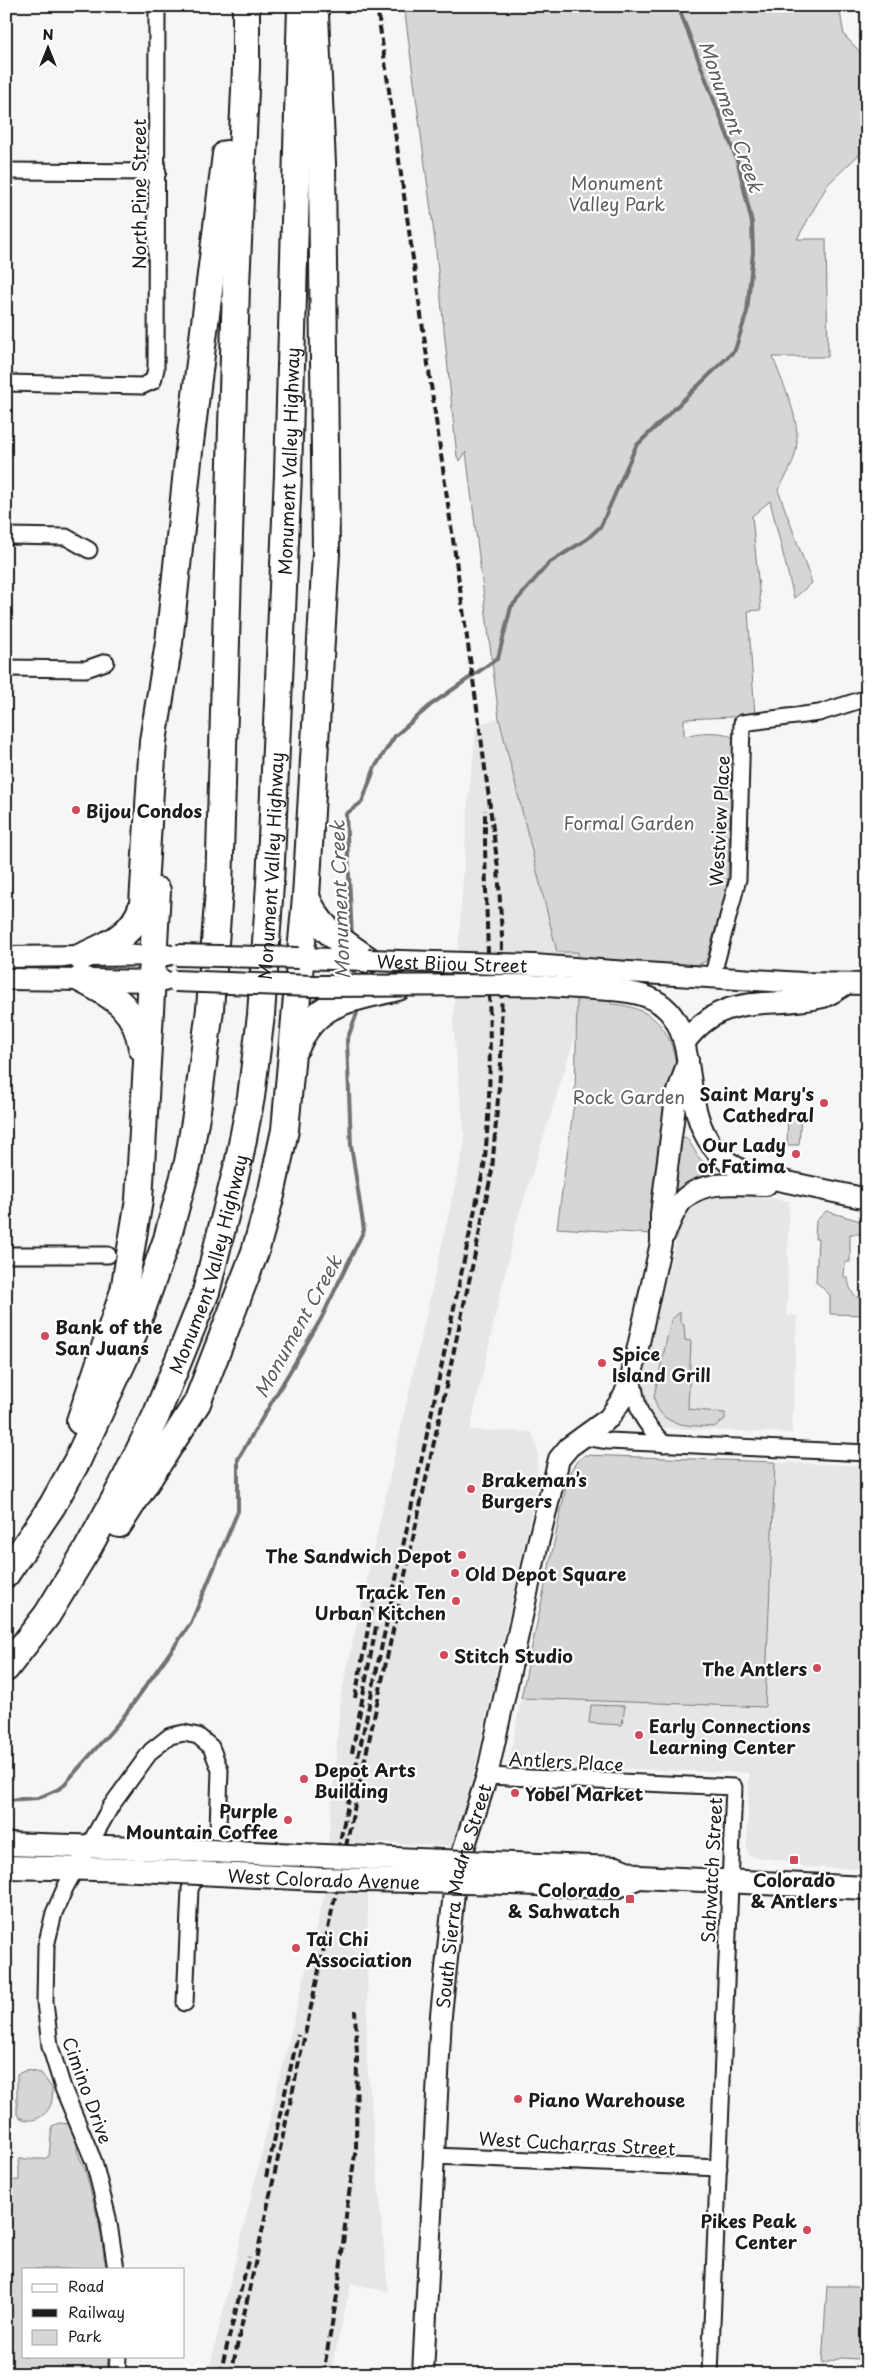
<svg xmlns="http://www.w3.org/2000/svg" width="873" height="2380" font-family="'Playpen Sans',sans-serif">
<rect width="100%" height="100%" fill="#f6f6f6"/>
<filter id="ink" filterUnits="userSpaceOnUse"><feTurbulence type="fractalNoise" baseFrequency=".02" numOctaves="2"/><feDisplacementMap in="SourceGraphic" scale="10" xChannelSelector="R" yChannelSelector="G"/><feConvolveMatrix kernelMatrix="1 2 1 2 8 2 1 2 1" color-interpolation-filters="sRGB"/></filter>
<g filter="url(#ink)">
<g fill="#e6e6e6">
<path d="M499 718 557 952H578V1027L515 1228 470 1430 532 1432 538 1453 536 1492 464 1818 453 1847 379 1842 368 1895 367 2060 388 2292 351 2283 330 2374H208L324 1895 341 1695 465 1141 453 1024 469 790 477 725Z"/>
<path d="M726 1192 789 1201 787 1315 797 1316 792 1433 664 1428 653 1424 648 1417 639 1387 681 1221 691 1204 699 1198Z"/>
<path d="M775 1462 867 1466V1869L804 1867 793 1862 749 1856 747 1847 749 1773 515 1765 510 1758 521 1698 765 1707Z"/>
</g>
<g fill="#d6d6d6" stroke="#797979">
<path d="M404 6H839L844 35 867 59V147L828 184 797 239H826L828 357H773C785 392 808 429 791 466 788 474 782 482 778 490L812 583 794 598 770 501 752 516 761 610 748 611 755 716 684 719V737C693 732 726 730 733 738L728 876 725 896 706 961C688 974 637 959 614 960L611 1004C650 1006 673 1028 676 1068L652 1234 557 1228 575 1096 578 952H557L499 718 466 452 460 461 457 457 435 241Z"/>
<path d="M788 1111 800 1112 801 1114 799 1145H787Z"/>
<path d="M682 1137 687 1138 699 1158 714 1171V1175L682 1191 676 1189 674 1185 680 1140Z"/>
<path d="M826 1211 864 1222V1234H850V1262H845L844 1277 848 1278C849 1290 854 1299 867 1301V1315L830 1314V1295L816 1282 818 1239H815L816 1221Z"/>
<path d="M680 1312V1322L684 1325 685 1340 691 1341 688 1409 725 1413V1419L714 1427C689 1425 658 1428 654 1396L671 1320Z"/>
<path d="M585 1455 775 1462 765 1707 521 1698 569 1473 577 1461Z"/>
<path d="M591 1705 625 1706 622 1725 589 1723Z"/>
<path d="M859 2012 867 2013V2146H863L866 2041 858 2031Z"/>
<path d="M27 2070 41 2073 52 2088C52 2093 53 2099 51 2104 46 2118 28 2126 17 2115V2074Z"/>
<path d="M59 2123 70 2124 78 2137 77 2151 85 2169 99 2223 106 2269H24V2356H108L107 2374H6V2181L19 2180V2159H44L49 2156 52 2126Z"/>
<path d="M827 2286H867V2351L859 2359 841 2358 822 2364Z"/>
</g>
<g fill="none" stroke-linecap="round" stroke-linejoin="round">
<g stroke="#727272" stroke-width="4">
<path d="M352 937 346 814 362 802 375 767 395 736 432 704 498 658 511 607 549 563 587 539 601 526 636 446 735 350 747 312 753 252 752 223 738 163 678 6"/>
<path d="M353 964 354 980"/>
<path d="M6 1800 38 1798 61 1788 122 1719 191 1623 238 1511V1459L321 1319 364 1230 351 1145 347 1040 357 1013 356 1007"/>
</g>
<defs>
<g id="street">
<path d="M6 171 158 172"/>
<path d="M6 383 142 386 153 381 156 369 157 6"/>
<path d="M6 536 66 537 89 550"/>
<path d="M6 668 86 669 106 662"/>
<path d="M712 978 738 879 742 723 819 713 867 698"/>
<path d="M6 1255H108"/>
<path d="M632 1375C638 1412 638 1416 664 1444"/>
<path d="M584 1437 609 1441 867 1453"/>
<path d="M487 1776 734 1787 710 2374"/>
<path d="M434 2156 719 2168"/>
<path d="M116 2269 108 2218 94 2162 63 2088 50 2046 45 2002 46 1946 54 1913 66 1886 111 1806 151 1751 170 1736 184 1733 198 1736 211 1747 220 1770 218 1829 190 1889 185 2003"/>
<path d="M117 2374 118 2356"/>
</g>
<g id="secondary">
<path d="M6 957 167 955"/>
<path d="M299 958 368 960"/>
<path d="M613 971 802 983 867 984"/>
<path d="M6 979 164 981"/>
<path d="M611 990C621 991 632 992 642 995 721 1018 656 1137 750 1174L867 1199"/>
<path d="M685 1042C725 989 768 1010 823 997 829 995 837 990 843 986"/>
<path d="M665 1234C670 1222 676 1205 686 1197 707 1179 741 1185 766 1185"/>
<path id="s1" d="M423 2374 441 2015 456 1873 487 1776 538 1543 559 1459 569 1447 609 1418 624 1396 632 1374 661 1243V1214L676 1098 688 1061"/>
</g>
<g id="primary">
<path d="M6 1844 139 1848"/>
<path d="M513 1864 616 1868 639 1877 867 1888"/>
<path d="M6 1867 139 1870"/>
<path d="M512 1883 616 1887 639 1877"/>
</g>
<g id="highway">
<path d="M306 897C321 932 339 939 368 960"/>
<path d="M81 957C108 945 134 935 143 904L153 741 169 643 189 451 226 154"/>
<path d="M81 979C115 996 136 1009 142 1048"/>
<path d="M296 1047C316 999 352 999 398 987"/>
<path d="M80 1421 124 1291 139 1200 157 891"/>
<path d="M119 1524 197 1403 255 1252 271 1195 285 1130 306 897 326 554 322 164 315 15"/>
<path d="M6 1574 52 1506 77 1461 125 1357 167 1239 188 1162 197 1110 210 1009 219 890 236 285 246 68V6"/>
<path id="s2" d="M6 1668 47 1615 88 1548 122 1486 156 1416 206 1292 239 1160 251 1097 261 1015 270 884 288 474 301 6"/>
</g>
</defs>
<use href="#street" stroke="#1c1c1c" stroke-width="19"/>
<use href="#secondary" stroke="#1c1c1c" stroke-width="24"/>
<use href="#primary" stroke="#1c1c1c" stroke-width="26"/>
<use href="#highway" stroke="#1c1c1c" stroke-width="30"/>
<use href="#street" stroke="#fff" stroke-width="15"/>
<use href="#secondary" stroke="#fff" stroke-width="20"/>
<use href="#primary" stroke="#fff" stroke-width="22"/>
<use href="#highway" stroke="#fff" stroke-width="26"/>
<g stroke="#1c1c1c" stroke-width="4" stroke-dasharray="8 4" stroke-linecap="butt">
<path d="M355 1698 374 1597"/>
<path d="M352 1753 376 1627"/>
<path d="M333 1874 484 1167C497 1049 484 929 485 810"/>
<path d="M266 2177 298 2035"/>
<path d="M220 2374 249 2257"/>
<path d="M231 2374 478 1240 492 1170 501 1063 502 936 498 868 479 722 377 6"/>
<path d="M323 2374 338 2290 347 2207 356 2148 357 2055 355 2010"/>
</g>
<defs>
<g id="secondary-bridge">
<path d="M176 955 299 958"/>
<path id="s3" d="M368 960 534 965 613 971"/>
<path d="M175 981 313 986 530 985 611 990"/>
</g>
<g id="primary-bridge">
<path d="M139 1848 513 1864"/>
<path id="s4" d="M139 1870 317 1879 512 1883"/>
</g>
</defs>
<use href="#secondary-bridge" stroke="#1c1c1c" stroke-width="24" stroke-linecap="butt"/>
<use href="#primary-bridge" stroke="#1c1c1c" stroke-width="26" stroke-linecap="butt"/>
<use href="#secondary-bridge" stroke="#fff" stroke-width="20"/>
<use href="#primary-bridge" stroke="#fff" stroke-width="22"/>
</g>
</g>
<g fill="#d1495b" stroke="#fff" stroke-width="2">
<circle cx="76" cy="810" r="5"/>
<circle cx="824" cy="1103" r="5"/>
<circle cx="796" cy="1154" r="5"/>
<circle cx="45" cy="1336" r="5"/>
<circle cx="602" cy="1363" r="5"/>
<circle cx="471" cy="1489" r="5"/>
<circle cx="462" cy="1555" r="5"/>
<circle cx="455" cy="1573" r="5"/>
<circle cx="456" cy="1601" r="5"/>
<circle cx="444" cy="1655" r="5"/>
<circle cx="817" cy="1668" r="5"/>
<circle cx="639" cy="1735" r="5"/>
<circle cx="304" cy="1779" r="5"/>
<circle cx="515" cy="1793" r="5"/>
<circle cx="288" cy="1820" r="5"/>
<rect x="789" y="1855" width="10" height="10" rx="2.5"/>
<rect x="625" y="1894" width="10" height="10" rx="2.5"/>
<circle cx="296" cy="1948" r="5"/>
<circle cx="518" cy="2099" r="5"/>
<circle cx="807" cy="2230" r="5"/>
</g>
<g text-anchor="middle" dominant-baseline="central" stroke-width="4.5" stroke-linejoin="round" paint-order="stroke">
<g font-size="18" fill="#5d5d5d" stroke="#fff">
<text x="617" y="182">Monument<tspan x="617" dy="21">Valley Park</tspan></text>
<text x="629" y="822">Formal Garden</text>
<text x="629" y="1096">Rock Garden</text>
</g>
<g font-size="18" fill="#1c1c1c" stroke="#fff">
<text transform="translate(138 194) rotate(-90)">North Pine Street</text>
<text stroke="none"><textPath href="#s2" startOffset="1265">Monument Valley Highway</textPath></text>
<text transform="translate(719 821) rotate(-87)">Westview Place</text>
<text stroke="none"><textPath href="#s2" startOffset="860">Monument Valley Highway</textPath></text>
<text stroke="none"><textPath href="#s3" startOffset="84">West Bijou Street</textPath></text>
<text stroke="none"><textPath href="#s2" startOffset="455">Monument Valley Highway</textPath></text>
<text transform="translate(566 1761) rotate(3)">Antlers Place</text>
<text transform="translate(711 1870) rotate(-87)">Sahwatch Street</text>
<text stroke="none"><textPath href="#s4" startOffset="185">West Colorado Avenue</textPath></text>
<text stroke="none"><textPath href="#s1" startOffset="481">South Sierra Madre Street</textPath></text>
<text transform="translate(88 2090) rotate(70)">Cimino Drive</text>
<text transform="translate(577 2143) rotate(3)">West Cucharras Street</text>
</g>
<g font-size="18" font-weight="bold" fill="#1c1c1c" stroke="#fff" text-anchor="start">
<text x="86" y="810">Bijou Condos</text>
<text x="814" y="1093" text-anchor="end">Saint Mary's<tspan x="814" dy="21">Cathedral</tspan></text>
<text x="786" y="1144" text-anchor="end">Our Lady<tspan x="786" dy="21">of Fatima</tspan></text>
<text x="55" y="1326">Bank of the<tspan x="55" dy="21">San Juans</tspan></text>
<text x="612" y="1353">Spice<tspan x="612" dy="21">Island Grill</tspan></text>
<text x="481" y="1479">Brakeman’s<tspan x="481" dy="21">Burgers</tspan></text>
<text x="452" y="1555" text-anchor="end">The Sandwich Depot</text>
<text x="465" y="1573">Old Depot Square</text>
<text x="446" y="1591" text-anchor="end">Track Ten<tspan x="446" dy="21">Urban Kitchen</tspan></text>
<text x="454" y="1655">Stitch Studio</text>
<text x="807" y="1668" text-anchor="end">The Antlers</text>
<text x="649" y="1725">Early Connections<tspan x="649" dy="21">Learning Center</tspan></text>
<text x="314" y="1769">Depot Arts<tspan x="314" dy="21">Building</tspan></text>
<text x="525" y="1793">Yobel Market</text>
<text x="278" y="1810" text-anchor="end">Purple<tspan x="278" dy="21">Mountain Coffee</tspan></text>
<text x="794" y="1879" text-anchor="middle">Colorado<tspan x="794" dy="21">&amp; Antlers</tspan></text>
<text x="620" y="1889" text-anchor="end">Colorado<tspan x="620" dy="21">&amp; Sahwatch</tspan></text>
<text x="306" y="1938">Tai Chi<tspan x="306" dy="21">Association</tspan></text>
<text x="528" y="2099">Piano Warehouse</text>
<text x="797" y="2220" text-anchor="end">Pikes Peak<tspan x="797" dy="21">Center</tspan></text>
</g>
<g font-size="19" font-style="italic" fill="#5d5d5d" stroke="#fff">
<text transform="translate(732 116) rotate(71)">Monument Creek</text>
<text transform="translate(339 900) rotate(-92)">Monument Creek</text>
<text transform="translate(297 1326) rotate(-61)">Monument Creek</text>
</g>
</g>
<rect width="873" height="2380" fill="none" stroke="#fff" stroke-width="25"/>
<rect x="12" y="12" width="848" height="2355" fill="none" stroke="#1c1c1c" stroke-width="2" filter="url(#ink)"/>
<rect x="22" y="2268" width="162" height="90" fill="#ffffff" stroke="#a4a4a4"/>
<rect x="32" y="2284" width="25" height="8" fill="#ffffff" stroke="#a4a4a4"/>
<text x="68" y="2292" font-size="15" fill="#1c1c1c">Road</text>
<rect x="32" y="2309" width="25" height="8" fill="#1c1c1c" stroke="#a4a4a4"/>
<text x="68" y="2318" font-size="15" fill="#1c1c1c">Railway</text>
<rect x="32" y="2330" width="25" height="15" fill="#d6d6d6" stroke="#a4a4a4"/>
<text x="68" y="2342" font-size="15" fill="#1c1c1c">Park</text>
<g transform="translate(48 48)" stroke="#ffffff" stroke-width="4" paint-order="stroke">
<path d="M0-4L9 19L0 12L-9 19Z" fill="#1c1c1c"/>
<text y="-8" font-size="14" font-weight="bold" text-anchor="middle" fill="#1c1c1c">N</text>
</g>
</svg>
